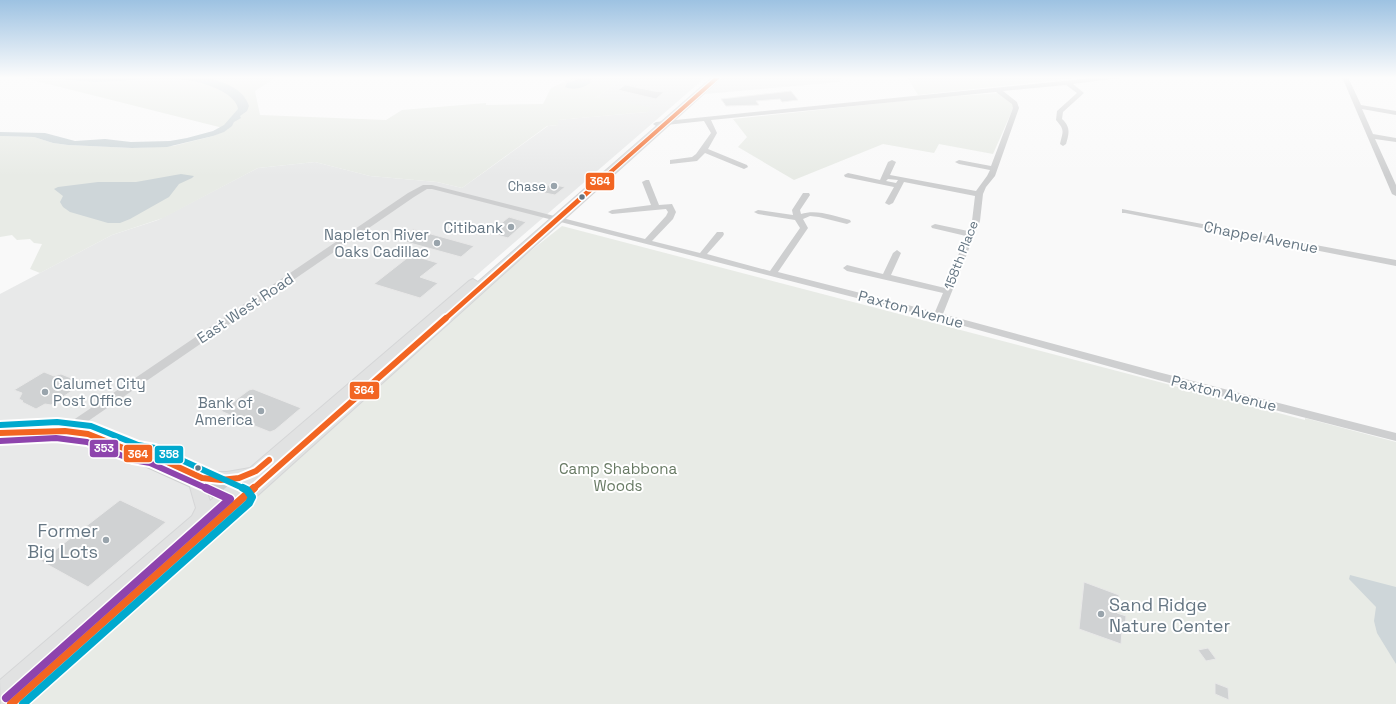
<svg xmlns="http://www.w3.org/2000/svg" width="1396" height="704" font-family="'Space Grotesk',sans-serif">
<rect width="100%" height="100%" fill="#f9f9f9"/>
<g fill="#e8e9e9">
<path d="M624 77H706L236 483 0 682V294L112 235 158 220 258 168 315 162 370 176 437 182 462 188 548 126 558 125 557 120 647 112 597 97Z"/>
<path d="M723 77H842L839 82 705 94Z"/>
</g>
<g fill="#e8ebe6">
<path d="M20 77H277L255 91 260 115 386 120 402 110 486 103V105L543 104 551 88 574 77H624L597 97 652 108 647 112 558 120V125L547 126 462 188 437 182 370 176 315 162 258 168 163 218 112 235 40 273 30 269 42 244 34 243 30 239 17 240 12 235 0 237V136L34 137 53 143 68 145 132 148 173 146 213 136 227 129Z"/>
<path d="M907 77H1086L918 95Z"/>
<path d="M999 93 1015 104 993 154 939 144 934 153 883 144 794 180 738 147 747 137 733 119 930 98Z"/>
<path d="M562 226 1305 420V418L1396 442V704H20L514 264Z"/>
</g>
<g fill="#ced6d9">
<path d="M51 77H203C221 81 243 87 249 106L247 111 240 116 241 118 234 122 232 126 224 132 213 136 167 147 132 148 68 145 53 143 34 137 0 136V132L45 133 75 141 105 139 131 142 170 141 187 138 213 131 224 125 238 109C237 102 231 97 225 93 185 69 137 82 94 82 80 81 65 80 51 77Z"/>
<path d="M582 78 595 77 591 79 590 83C583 89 572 90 565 87L567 83Z"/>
<path d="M181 174 194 176 192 178 179 184 169 197 130 219 120 223H108L70 212 63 207 60 202 63 196 54 189 58 187 98 182H136Z"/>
<path d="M1350 575 1396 587V664L1377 633 1374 621 1376 607 1349 579Z"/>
</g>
<g fill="#d0d2d3" stroke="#e8e8e8">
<path d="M625 85 654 91 664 92 656 99 618 90Z"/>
<path d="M791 91 798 100 782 102 780 99 756 101 759 105 726 106 721 99Z"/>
<path d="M550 184 565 187 555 195 540 192Z"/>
<path d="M509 217 526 222 508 238 494 234 503 226 499 225Z"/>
<path d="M413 229 474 246 461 257 399 240Z"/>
<path d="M411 255 438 263 420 277 438 283 420 298 374 284Z"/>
<path d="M44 372 54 376 61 374 81 382 76 388 51 405 45 404 36 409 22 402 23 401 19 399 22 393 14 390Z"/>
<path d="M253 389 301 408 275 430 270 432 255 426 249 427 237 422V418L221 411 249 390Z"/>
<path d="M120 500 166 522 88 587 41 561Z"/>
<path d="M1084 582 1119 595 1117 613 1126 616 1125 632 1122 631 1121 644 1079 629Z"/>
<path d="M1208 648 1216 659 1206 661 1198 650Z"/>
<path d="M1215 683 1228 688 1229 700 1215 694Z"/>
</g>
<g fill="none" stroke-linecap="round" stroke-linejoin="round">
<defs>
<path id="major" d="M713 77H722L26 704H1L0 680 192 516 196 508 190 487 192 483 196 481 194 478 197 474 202 472H227L250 468 469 281 473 279 478 282ZM204 484H230L210 501Z"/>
</defs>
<use href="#major" stroke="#d5d6d7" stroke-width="2"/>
<g fill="#cecfd0" fill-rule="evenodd">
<path d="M1102 77H1127L1073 84 1084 93 1063 112 1062 119C1071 127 1069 134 1066 144L1063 146 1060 144C1063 131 1065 130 1056 120L1057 111 1077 93 1066 85 1003 91 1017 102 1019 108 995 176 986 187 983 194 980 221 943 314 1158 372 1396 433V441L1158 380 935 318 432 189H427L414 197 78 428 101 433 137 448 156 452 241 491 243 494 241 497 237 499 233 497 234 500 232 503 228 505 224 503 140 465 136 457 93 439 79 436 45 435 0 437V429L63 427 408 193 423 185H432L645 239 666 216 668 212 666 209 612 214 608 212 612 210 651 205 642 182 646 180H649L659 205 672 204 676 212 673 219 652 241 700 253 717 232H723L724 234 723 236 707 254 770 271 800 228 795 220 758 214 754 212 758 210 793 215 792 210 803 193H809L810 195 800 210 801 214C817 209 834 216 850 220L851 222 847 224 819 217 810 216 803 219 808 228 778 272 935 312 943 293 847 271 843 268 847 265 883 274 893 253 897 250 901 253 891 275 945 288 966 236 932 228 931 226 935 224 968 231 972 221 975 196 904 182 893 203 889 205 885 203 894 187 845 177 844 175 848 173 880 180 888 162 892 160 896 162 890 175 976 191 987 176 990 170 959 164 955 162 959 160 991 166 1013 108 1012 104 996 92 711 120 717 133 708 149 747 165 748 167 744 169 705 153 697 161 670 164V160L692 157 696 154 711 133 704 121 656 126 653 124 656 122ZM888 179 898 180 896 183 886 181ZM149 459H150L191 478Z"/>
<path d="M1342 77H1348L1361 105 1396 111V115L1362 109 1373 134 1396 138V142L1375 139 1396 185V196L1392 194Z"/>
<path d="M1122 209 1396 260V266L1125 213H1122Z"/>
</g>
<use href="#major" fill="#e1e2e2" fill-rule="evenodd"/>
<defs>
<path id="bus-1-far3" d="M597 184 718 77"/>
<path id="bus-1-far2" d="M445 319 598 183"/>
<g id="bus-1-far1">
<path d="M0 433 65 431 88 434 141 455H152L202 478 221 480 239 478 256 471 269 460"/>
<path d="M253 489 446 318"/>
</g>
<path id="bus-1" d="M11 704 254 488"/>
<path id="bus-2-far1" d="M0 441 56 438 87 442 133 460 150 463 208 489"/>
<path id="bus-2" d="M6 698 230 499 206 488"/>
<path id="bus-3-far1" d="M0 425 57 422 91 426 138 445 155 448 245 489"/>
<path id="bus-3" d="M23 704 249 503 252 497 247 490 243 488"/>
</defs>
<use href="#bus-1-far3" stroke="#fff" stroke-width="6"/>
<use href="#bus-1-far2" stroke="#fff" stroke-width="8"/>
<use href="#bus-1-far1" stroke="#fff" stroke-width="10"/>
<use href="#bus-1" stroke="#fff" stroke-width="11"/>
<use href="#bus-2-far1" stroke="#fff" stroke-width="10"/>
<use href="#bus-2" stroke="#fff" stroke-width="11"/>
<use href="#bus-3-far1" stroke="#fff" stroke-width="10"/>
<use href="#bus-3" stroke="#fff" stroke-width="11"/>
<use href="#bus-1-far3" stroke="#f26522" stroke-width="4"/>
<use href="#bus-1-far2" stroke="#f26522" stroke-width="5"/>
<use href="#bus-1-far1" stroke="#f26522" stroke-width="6"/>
<use href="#bus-1" stroke="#f26522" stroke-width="8"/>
<use href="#bus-2-far1" stroke="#8e44ad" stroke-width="6"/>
<use href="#bus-2" stroke="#8e44ad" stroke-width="8"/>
<use href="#bus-3-far1" stroke="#00a9ce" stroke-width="6"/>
<use href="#bus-3" stroke="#00a9ce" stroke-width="8"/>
</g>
<linearGradient id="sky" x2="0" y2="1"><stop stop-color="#9dc2e2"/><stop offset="0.44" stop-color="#fcfcfc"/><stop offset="1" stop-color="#fcfcfc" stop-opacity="0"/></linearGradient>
<rect width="1396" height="176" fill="url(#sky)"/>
<g fill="#99a4ac" stroke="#fff" stroke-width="1.5">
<circle cx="554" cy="186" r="4"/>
<circle cx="511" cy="227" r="4"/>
<circle cx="437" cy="243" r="4"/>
<circle cx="45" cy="392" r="4"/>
<circle cx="261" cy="411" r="4"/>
<circle cx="106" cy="540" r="4"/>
<circle cx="1101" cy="614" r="4"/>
</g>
<g fill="#657683" stroke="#fff" stroke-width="1.5">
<circle cx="582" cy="197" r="3.5"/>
<circle cx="198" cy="468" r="3.5"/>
</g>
<g text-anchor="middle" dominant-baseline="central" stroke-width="4" stroke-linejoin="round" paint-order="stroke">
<g font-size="13" fill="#657683" stroke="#fff" text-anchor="end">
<text x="546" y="186">Chase</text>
</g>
<g font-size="13" fill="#657683" stroke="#fff">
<text transform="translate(961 255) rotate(-69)">158th Place</text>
</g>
<g font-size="15" fill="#657683" stroke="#fff" text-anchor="end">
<text x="503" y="227">Citibank</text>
<text x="429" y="234">Napleton River<tspan x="429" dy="17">Oaks Cadillac</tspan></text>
<text x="53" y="383" text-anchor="start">Calumet City<tspan x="53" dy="17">Post Office</tspan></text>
<text x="253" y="402">Bank of<tspan x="253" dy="17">America</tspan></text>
</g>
<g font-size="15" fill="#657683" stroke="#fff">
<text transform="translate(1261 237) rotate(11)">Chappel Avenue</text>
<text transform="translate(245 308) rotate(-34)">East West Road</text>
<text transform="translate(911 309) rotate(15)">Paxton Avenue</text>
<text transform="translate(1224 393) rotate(14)">Paxton Avenue</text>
</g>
<g font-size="15" fill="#687a64" stroke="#fff">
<text x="618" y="468">Camp Shabbona<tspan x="618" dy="17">Woods</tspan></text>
</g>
<g font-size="18" fill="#657683" stroke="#fff" text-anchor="end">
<text x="98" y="530">Former<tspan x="98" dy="21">Big Lots</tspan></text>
<text x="1109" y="604" text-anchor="start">Sand Ridge<tspan x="1109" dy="21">Nature Center</tspan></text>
</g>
</g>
<g stroke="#fff" stroke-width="1.5">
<rect x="585" y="172" width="30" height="19" rx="4" fill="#f26522"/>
<rect x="349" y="381" width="31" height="19" rx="4" fill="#f26522"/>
<rect x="89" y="439" width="30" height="19" rx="4" fill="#8e44ad"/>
<rect x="123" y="444" width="30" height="19" rx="4" fill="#f26522"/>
<rect x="154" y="445" width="30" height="19" rx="4" fill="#00a9ce"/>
</g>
<g font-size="11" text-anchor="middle" font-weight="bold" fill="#fff">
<text x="600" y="185">364</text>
<text x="364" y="394">364</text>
<text x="104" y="452">353</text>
<text x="138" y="458">364</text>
<text x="169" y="458">358</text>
</g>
</svg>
